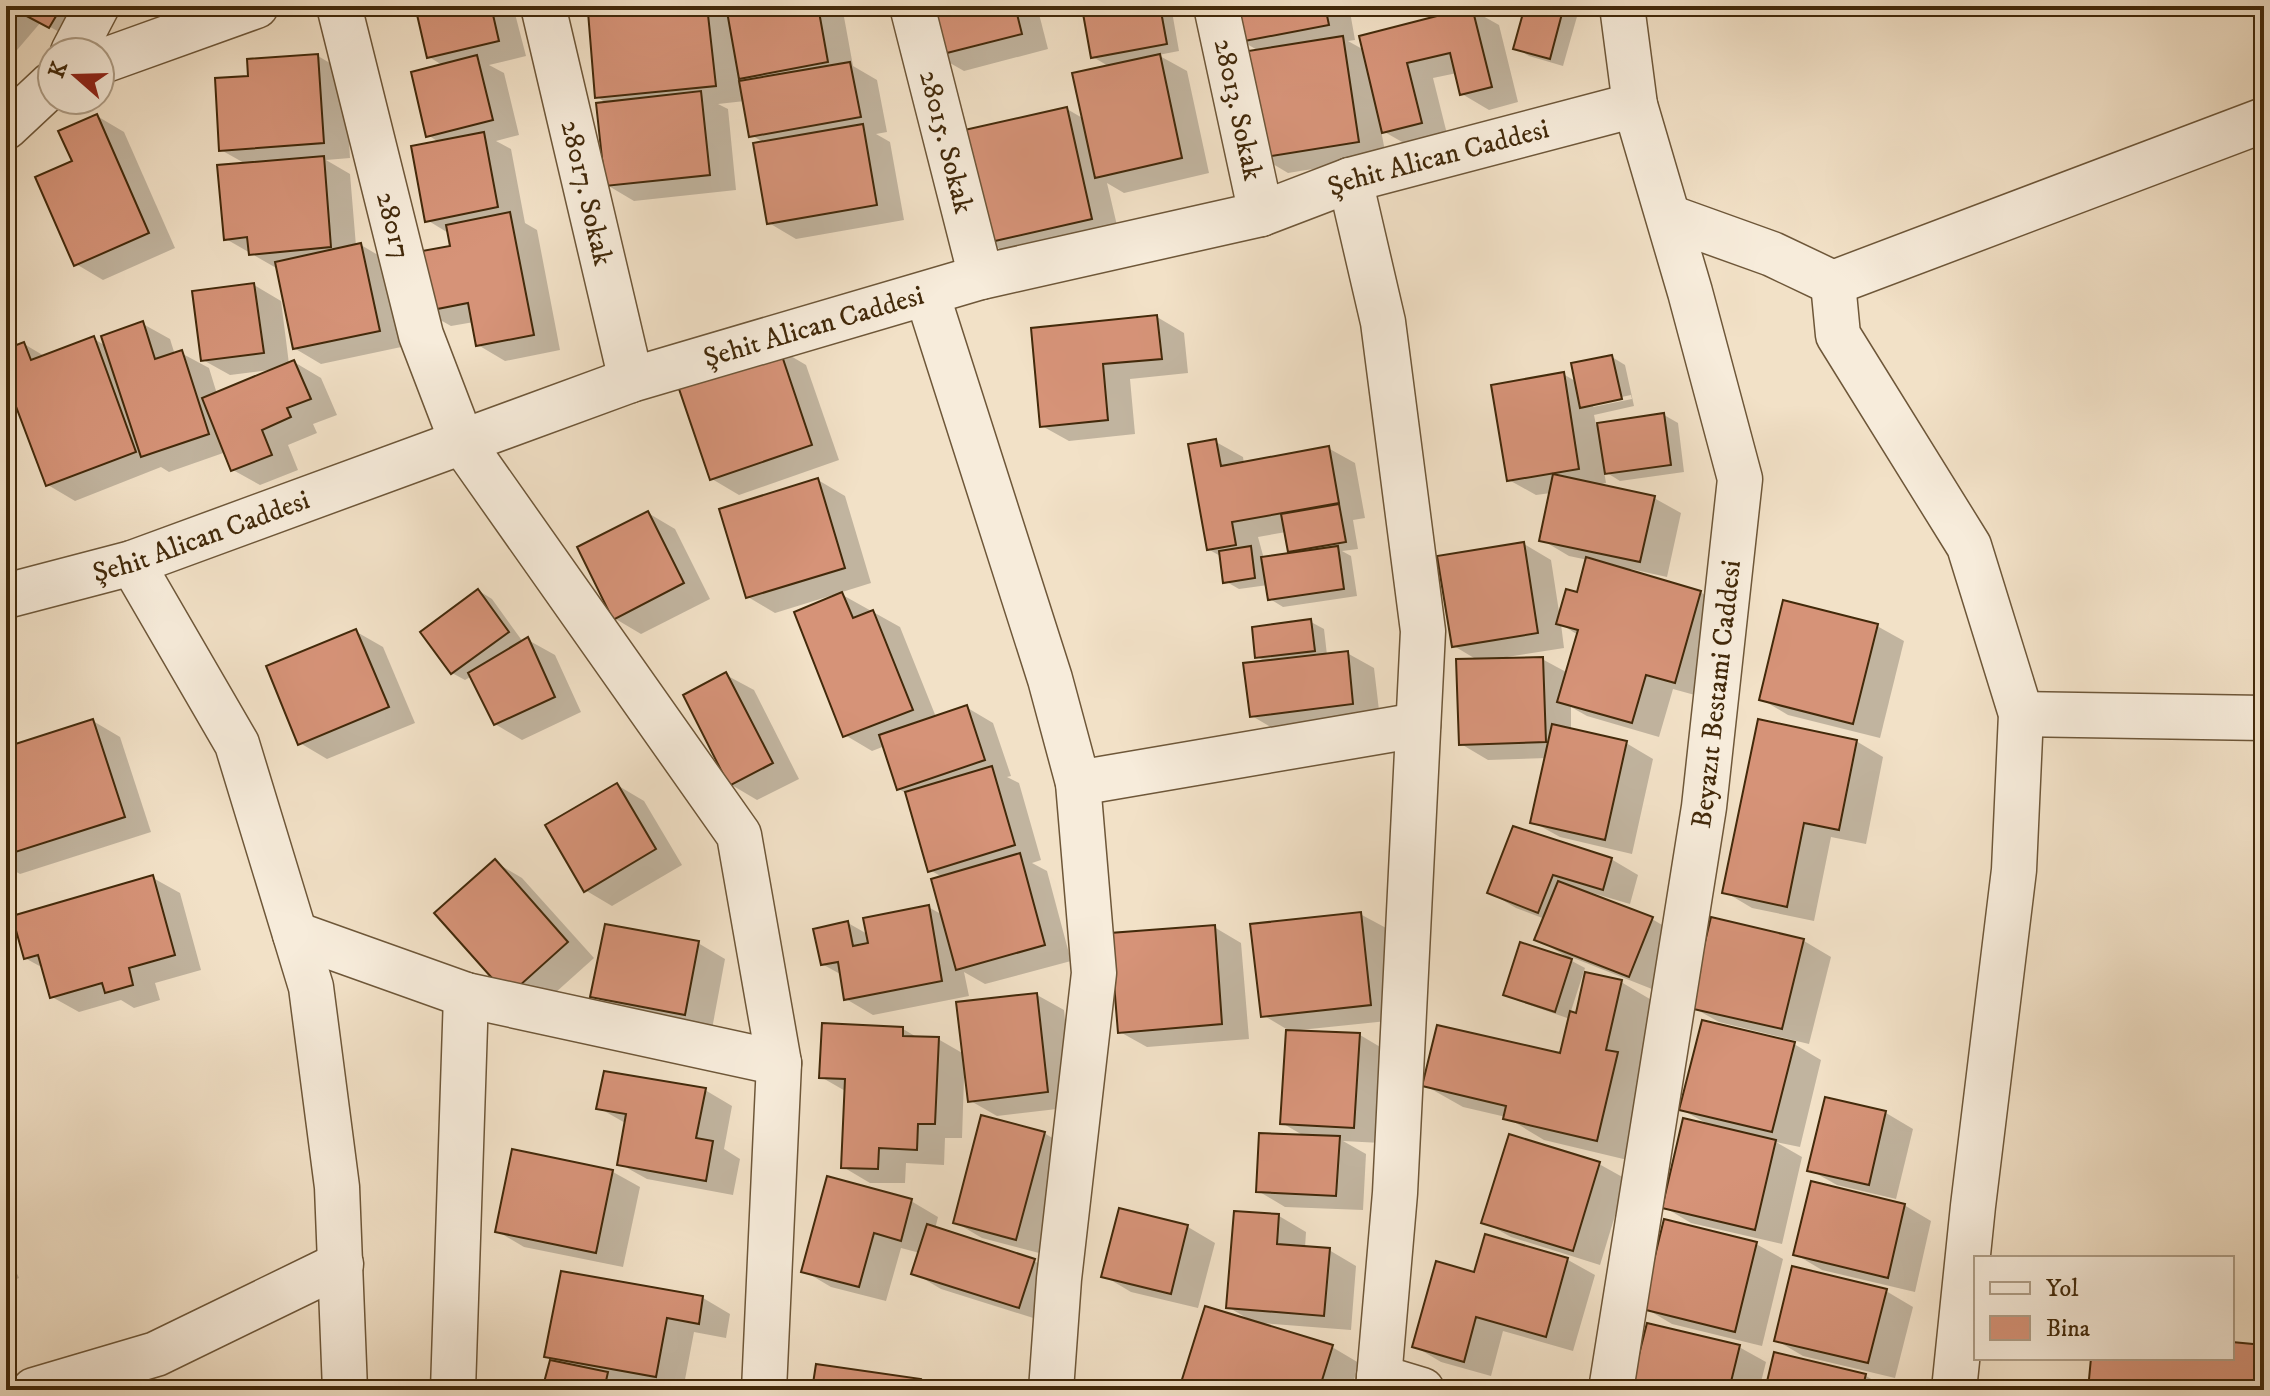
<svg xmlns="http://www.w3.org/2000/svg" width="2270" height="1396" font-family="'IM FELL DW Pica',serif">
<rect width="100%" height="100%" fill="#f2e1c7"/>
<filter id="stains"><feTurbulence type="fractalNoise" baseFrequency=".0025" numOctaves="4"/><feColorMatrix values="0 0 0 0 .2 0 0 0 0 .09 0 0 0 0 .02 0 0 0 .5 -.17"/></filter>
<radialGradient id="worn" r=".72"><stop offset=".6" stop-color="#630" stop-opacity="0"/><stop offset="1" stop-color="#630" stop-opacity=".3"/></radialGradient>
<g fill="#0003" fill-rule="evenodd">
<path d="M6 6H71L77 9 63 34 41 22 6 63Z"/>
<path d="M417 6H513L526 56 489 65 504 73 519 135 496 141 511 149 525 223 537 230 560 350 505 361 478 345 474 322 451 326 424 311 453 248 450 234 427 220 440 143 428 135 444 66 429 57Z"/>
<path d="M584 6H714L729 15 728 6H842L853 66 877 80 887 132 876 134 890 142 904 220 796 239 769 223 765 143 751 135 745 101 718 104 728 109 736 190 634 201 607 185 608 104 597 97 590 12Z"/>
<path d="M924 6H1037L1048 49 964 71 936 55Z"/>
<path d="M1095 6H1171L1179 51 1158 55 1187 71 1209 173 1124 193 1107 183 1119 234 1015 258 988 242 1067 109 1084 119 1110 67 1093 57Z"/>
<path d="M1234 6H1349L1355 40 1348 41 1364 50 1437 18 1416 6H1494L1474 11 1499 25 1518 102 1489 110 1462 94 1457 73 1433 78 1448 138 1411 147 1381 130 1386 157 1288 173 1261 157 1259 51 1240 40Z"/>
<path d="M1527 6H1580L1563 66 1529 56 1516 48Z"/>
<path d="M318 56 345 72 350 158 326 160 350 174 356 246 361 245 388 261 406 346 321 364 294 348 278 269 226 239 246 164 221 150 251 78Z"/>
<path d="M97 116 124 132 175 248 103 280 76 264 75 162Z"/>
<path d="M254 285 281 301 289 364 294 362 321 378 337 415 313 424 317 433 288 445 298 470 260 485 233 470 226 452 169 472 161 467 75 501 48 485 6 374V351L24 344 46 357 94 339 106 346 143 324 170 339 175 355 181 353 209 368 217 394 270 370 230 375 203 360Z"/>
<path d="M1157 317 1184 333 1188 373 1130 379 1135 434 1069 441 1042 426 1033 330Z"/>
<path d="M779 349 806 365 839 460 739 495 712 479Z"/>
<path d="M1612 357 1625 365 1634 406 1594 415 1596 425 1664 415 1678 423 1684 472 1620 481 1604 471 1606 483 1596 485 1654 498 1681 513 1667 577 1631 569 1630 572 1700 592 1727 608 1702 697 1673 689 1659 737 1587 716 1571 707V731L1626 743 1653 759 1632 854 1560 837 1533 822 1547 758 1488 760 1461 744 1479 661 1454 646 1524 544 1551 560 1560 618 1578 594 1588 560 1569 556 1542 540 1551 493 1536 495 1509 480 1563 374 1577 382ZM1631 395 1632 399 1593 407V403ZM1561 624 1578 635 1568 673 1542 659 1508 660 1507 657 1564 648Z"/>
<path d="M1216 442 1243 457 1244 464 1328 448 1355 463 1365 518 1353 520 1358 549 1342 551 1351 556 1357 596 1283 607 1270 599 1268 585 1239 589 1225 581 1222 557 1208 549ZM1286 532 1290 551 1296 554 1264 559 1258 537Z"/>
<path d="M818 480 845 496 871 583 839 593 900 627 936 717 966 707 993 723 1011 776 1007 777 1019 783 1041 860 1032 863 1047 871 1071 961 985 984 964 972 969 996 873 1015 846 999 842 975 822 964 848 923 869 935 928 907 943 915 942 877 930 870 907 794 899 789 885 746 872 751 845 735 833 595 775 613 748 597Z"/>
<path d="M6 482 13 511 6 512Z"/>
<path d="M648 513 675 529 710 599 641 634 614 618Z"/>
<path d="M479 591 492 599 523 642 528 640 555 655 581 712 522 740 495 724 472 676 465 680 452 673Z"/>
<path d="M1311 622 1324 629 1327 655 1347 653 1374 668 1380 719 1279 732 1252 716 1266 662 1257 657Z"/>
<path d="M1877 626 1904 641 1880 738 1788 715 1761 699Z"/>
<path d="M355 631 383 647 415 723 327 759 300 743Z"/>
<path d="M726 675 754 690 799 779 757 800 730 784Z"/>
<path d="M93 721 120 737 151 832 20 874 6 866V749Z"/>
<path d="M1856 741 1883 757 1866 844 1831 837 1814 921 1752 908 1725 892Z"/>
<path d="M617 785 644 801 682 865 612 906 585 890Z"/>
<path d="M1514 828 1611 859 1638 875 1630 904 1589 892 1588 895 1652 919 1679 935 1657 991 1571 957 1570 960 1585 968 1570 1014 1577 1016 1621 982 1660 1005 1636 1162 1544 1140 1506 1117 1463 1107 1424 1085 1562 1055 1570 1019 1518 1001 1505 994 1569 958 1537 939 1545 919 1516 908 1489 892Z"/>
<path d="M495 862 522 878 594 958 536 1010 437 913Z"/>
<path d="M153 878 180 893 201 970 155 983 160 1000 134 1008 121 1000 79 1012 52 997 43 968 25 958Z"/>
<path d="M1360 914 1388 929 1397 1020 1300 1030V1032L1360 1035 1387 1051 1381 1143 1343 1141 1366 1154 1363 1210 1285 1207 1258 1191 1306 1137 1282 1123 1288 1030 1263 1015Z"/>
<path d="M1713 920 1804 941 1831 957 1809 1044 1719 1022 1692 1007Z"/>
<path d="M1214 927 1241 943 1249 1039 1147 1047 1120 1032Z"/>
<path d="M698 943 725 959 712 1029 620 1011 593 996Z"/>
<path d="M1037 995 1064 1010 1074 1107 997 1116 969 1100 967 1078H964L962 1138H945L944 1165 906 1163 905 1183H870L843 1167 847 1092 821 1077 903 1029 920 1039H938L964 1054Z"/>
<path d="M1794 1044 1821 1060 1800 1147 1776 1142 1802 1157 1782 1244 1691 1223 1664 1207 1708 1124 1682 1110Z"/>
<path d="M705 1090 732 1106 724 1149 740 1159 733 1195 647 1179 620 1164 627 1124 599 1108Z"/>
<path d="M1826 1100 1886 1113 1913 1129 1896 1199 1837 1185 1810 1170Z"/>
<path d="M1044 1133 1071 1149 1043 1254 982 1238 955 1222Z"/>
<path d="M513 1151 613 1172 640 1187 623 1267 524 1247 497 1231Z"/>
<path d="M1599 1164 1626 1179 1600 1265 1511 1237 1484 1222Z"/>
<path d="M911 1201 938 1217 935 1229 1034 1261 1061 1276 1046 1322 941 1289 914 1273 920 1253 901 1248 886 1301 831 1287 804 1271Z"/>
<path d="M1904 1205 1931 1221 1915 1292 1822 1270 1795 1254Z"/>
<path d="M1120 1211 1188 1227 1215 1243 1198 1308 1131 1292 1104 1276Z"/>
<path d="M1279 1216 1306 1232 1305 1248 1329 1250 1356 1266 1351 1330 1261 1323 1332 1347 1359 1363 1351 1390H1184L1182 1389 1250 1320 1228 1307Z"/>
<path d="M1486 1237 1568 1260 1595 1275 1573 1351 1503 1331 1491 1376 1441 1362 1414 1346 1475 1275Z"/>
<path d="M1756 1244 1783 1259 1762 1346 1672 1324 1645 1308Z"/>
<path d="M6 1249 19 1278 6 1284Z"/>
<path d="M1886 1291 1913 1307 1895 1378 1803 1356 1776 1340Z"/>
<path d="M703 1298 730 1314 726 1338 694 1332 683 1390 621 1380 618 1390H545L552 1359 546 1356Z"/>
<path d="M2232 1344 2264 1348V1390H2090L2093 1358H2232Z"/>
<path d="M1739 1347 1766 1362 1759 1390H1632Z"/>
<path d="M1866 1376 1890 1390H1767Z"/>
<path d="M920 1381 936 1390H814Z"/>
</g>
<g fill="#d69378" stroke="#42290a" stroke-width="2">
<path d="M22 6H62L49 28 19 12Z"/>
<path d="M415 6H491L499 41 427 58Z"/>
<path d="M582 6H620L583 10Z"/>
<path d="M644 6H707L716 86 595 98 588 12Z"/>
<path d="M726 6H818L828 62 739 79Z"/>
<path d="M922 6H1015L1022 34 935 56Z"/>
<path d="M1094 6H1160L1167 44 1091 58 1082 8Z"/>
<path d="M1232 6H1325L1329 25 1239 42Z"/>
<path d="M1525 6H1564L1550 59 1513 49Z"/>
<path d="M1472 7 1492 87 1460 95 1450 53 1407 63 1422 123 1382 133 1359 36Z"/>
<path d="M1343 36 1359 142 1259 158 1242 52Z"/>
<path d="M318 54 324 143 219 151 215 78 248 76 247 59Z"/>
<path d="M1160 54 1182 158 1095 178 1072 73Z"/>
<path d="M477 55 493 120 426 137 411 72Z"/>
<path d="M850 62 861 117 749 137 739 81Z"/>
<path d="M701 91 710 175 605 186 596 103Z"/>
<path d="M1067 107 1092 219 986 243 960 131Z"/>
<path d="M97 114 149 233 74 266 35 177 72 161 58 131Z"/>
<path d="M863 124 877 205 767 224 753 143Z"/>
<path d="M484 132 498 207 425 222 411 146Z"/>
<path d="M324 156 331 247 249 255 247 237 224 240 217 165Z"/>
<path d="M510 212 534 335 476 346 468 303 422 312 411 253 450 246 446 225Z"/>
<path d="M361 243 380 331 293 349 275 262Z"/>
<path d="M254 283 264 353 201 361 192 291Z"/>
<path d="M1157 315 1162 359 1103 364 1108 420 1040 427 1031 328Z"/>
<path d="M143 321 155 359 182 350 209 434 141 457 101 336Z"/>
<path d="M94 336 136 452 46 486 6 380V349L24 342 31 360Z"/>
<path d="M779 347 812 445 710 480 677 383Z"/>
<path d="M1612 355 1622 399 1580 408 1571 363Z"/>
<path d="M294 360 311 399 287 408 291 417 262 430 272 455 231 471 202 398Z"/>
<path d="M1564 372 1579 469 1507 481 1491 385Z"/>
<path d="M1664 413 1671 465 1605 474 1597 423Z"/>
<path d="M1216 439 1221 466 1329 446 1339 503 1232 522 1236 545 1207 550 1188 444Z"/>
<path d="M1553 474 1655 496 1640 562 1539 541Z"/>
<path d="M818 478 845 568 746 598 719 509Z"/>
<path d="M1339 504 1346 542 1288 552 1281 514Z"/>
<path d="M648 511 684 583 613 620 577 547Z"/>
<path d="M1524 542 1538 633 1452 647 1437 556Z"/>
<path d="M1251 546 1255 578 1223 583 1219 551Z"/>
<path d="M1338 546 1344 589 1268 600 1261 557Z"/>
<path d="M1586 557 1701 591 1675 683 1646 675 1632 723 1557 702 1578 630 1556 624 1566 589 1577 592Z"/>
<path d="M478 589 509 632 451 674 420 632Z"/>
<path d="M842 592 853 618 873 610 913 710 843 737 794 612Z"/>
<path d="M1783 600 1878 624 1853 724 1759 700Z"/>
<path d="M1311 619 1315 651 1255 658 1252 627Z"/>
<path d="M356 629 389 707 298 745 266 666Z"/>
<path d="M528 637 555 697 494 725 468 673Z"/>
<path d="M1348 651 1353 704 1250 717 1243 663Z"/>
<path d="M1543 657 1546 742 1459 745 1456 659Z"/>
<path d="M726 672 773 763 729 786 683 695Z"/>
<path d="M967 705 985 760 897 790 879 735Z"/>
<path d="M93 719 125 817 6 855V747Z"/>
<path d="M1758 719 1857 740 1839 830 1804 823 1787 907 1722 893Z"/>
<path d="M1552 724 1627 741 1605 840 1530 823Z"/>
<path d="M992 766 1015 845 928 872 905 792Z"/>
<path d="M617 783 656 849 584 892 545 825Z"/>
<path d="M1513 826 1612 858 1603 890 1553 875 1538 913 1487 893Z"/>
<path d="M1020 853 1045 945 956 970 931 879Z"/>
<path d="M495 859 568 942 508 996 434 913Z"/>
<path d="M153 875 175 955 129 968 133 985 105 993 102 983 50 998 38 955 24 959 12 916Z"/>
<path d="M1558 881 1653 917 1629 977 1534 940Z"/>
<path d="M929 905 942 981 844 1000 838 962 821 965 813 929 848 921 853 946 868 943 863 918Z"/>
<path d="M1361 912 1371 1005 1261 1017 1250 924Z"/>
<path d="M1711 917 1804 939 1782 1029 1689 1008Z"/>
<path d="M605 924 699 941 685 1015 590 997Z"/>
<path d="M1215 925 1222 1024 1118 1033 1110 933Z"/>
<path d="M1520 942 1572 959 1555 1012 1503 995Z"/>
<path d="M1585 972 1622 980 1606 1050 1618 1052 1597 1141 1503 1119 1506 1106 1422 1086 1437 1025 1560 1053 1570 1011 1576 1013Z"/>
<path d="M1037 993 1048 1092 968 1102 956 1002Z"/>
<path d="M1702 1020 1795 1042 1772 1132 1679 1110Z"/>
<path d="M822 1023 903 1027V1036L939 1037 935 1124H918L917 1150 879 1148 878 1169 841 1168 845 1079 819 1078Z"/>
<path d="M1286 1030 1360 1033 1354 1128 1280 1124Z"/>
<path d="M604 1071 706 1088 696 1138 713 1141 706 1181 617 1165 626 1114 596 1109Z"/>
<path d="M1825 1097 1886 1111 1869 1185 1807 1171Z"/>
<path d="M981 1115 1045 1132 1016 1240 953 1223Z"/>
<path d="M1683 1118 1776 1140 1755 1230 1662 1208Z"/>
<path d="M1259 1133 1340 1136 1336 1196 1256 1192Z"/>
<path d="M1509 1134 1600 1162 1573 1251 1481 1223Z"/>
<path d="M512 1149 613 1170 596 1253 495 1232Z"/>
<path d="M827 1176 912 1199 901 1241 874 1233 859 1287 801 1272Z"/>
<path d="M1811 1181 1905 1204 1888 1278 1793 1255Z"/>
<path d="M1119 1208 1188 1225 1171 1294 1101 1277Z"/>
<path d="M1234 1211 1279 1214 1277 1244 1330 1248 1324 1316 1226 1308Z"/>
<path d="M1664 1219 1757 1242 1735 1332 1642 1309Z"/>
<path d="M927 1224 1035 1259 1019 1308 911 1274Z"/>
<path d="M1485 1234 1568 1258 1546 1337 1476 1317 1464 1362 1412 1347 1436 1261 1474 1272Z"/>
<path d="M1792 1266 1887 1289 1868 1363 1774 1341Z"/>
<path d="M561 1271 703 1296 699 1324 667 1318 656 1377 544 1357Z"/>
<path d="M1205 1306 1333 1345 1319 1390 1179 1389Z"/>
<path d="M1647 1323 1740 1345 1729 1390H1630Z"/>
<path d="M2232 1342 2263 1345 2258 1390H2088L2091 1358H2232Z"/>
<path d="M1774 1352 1866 1374 1862 1390H1765Z"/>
<path d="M550 1360 608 1372 604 1390H542Z"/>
<path d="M816 1364 921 1379 919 1390H812Z"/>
</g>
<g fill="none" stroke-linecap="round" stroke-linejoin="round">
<defs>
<g id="minor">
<path id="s1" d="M339 6 421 335 462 442 739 835 779 1063 764 1390"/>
<path id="s2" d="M543 6 631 380"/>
<path id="s3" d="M912 6 981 277"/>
<path id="s4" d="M1216 6 1261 214"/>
<path d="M73 52 97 6"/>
<path d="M100 62 256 6"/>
<path d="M6 127 52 84"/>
<path d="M1350 180 1383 322 1423 631 1395 1193 1378 1390"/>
<path d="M1669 217 1772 254 1833 283 2264 120"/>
<path d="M1833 283 1838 335 1969 546 2021 714 2014 870 1973 1206 1954 1390"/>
<path d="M927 294 1050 679 1078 783 1094 973 1059 1279 1051 1390"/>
<path d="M132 563 237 744 311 987 337 1187 345 1390"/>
<path id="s5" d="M6 596 132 563 631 380 981 277 1261 214 1350 180 1635 105"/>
<path d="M2021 714 2264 718"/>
<path d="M1078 783 1418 725"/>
<path d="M295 934 466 995 779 1063"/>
<path d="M1379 1377 1422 1390"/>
<path d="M34 1390 156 1354 341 1264"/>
<path d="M453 1390 466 995"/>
<path id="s6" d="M1611 1390 1704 807 1740 479 1690 292 1635 105 1622 6"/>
</g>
</defs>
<use href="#minor" stroke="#6e5739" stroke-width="47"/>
<use href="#minor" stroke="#f7ecdb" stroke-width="44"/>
</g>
<g text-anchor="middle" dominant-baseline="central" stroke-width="6" stroke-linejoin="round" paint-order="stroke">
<g font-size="28" fill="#42290a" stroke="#f7ecdb">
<text stroke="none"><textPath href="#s4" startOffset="106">28013. Sokak</textPath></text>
<text stroke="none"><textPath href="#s3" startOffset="140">28015. Sokak</textPath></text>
<text stroke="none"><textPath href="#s5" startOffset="1500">Şehit Alican Caddesi</textPath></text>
<text stroke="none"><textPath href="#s2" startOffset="192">28017. Sokak</textPath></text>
<text stroke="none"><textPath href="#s1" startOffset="226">28017</textPath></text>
<text stroke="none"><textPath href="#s5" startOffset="852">Şehit Alican Caddesi</textPath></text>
<text stroke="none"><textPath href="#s5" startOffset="204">Şehit Alican Caddesi</textPath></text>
<text stroke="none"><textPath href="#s6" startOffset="704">Beyazıt Bestami Caddesi</textPath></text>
</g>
</g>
<rect width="2270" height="1396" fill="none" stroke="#f2e1c7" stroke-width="32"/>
<rect x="8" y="8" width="2254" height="1380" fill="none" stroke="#42290a" stroke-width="4"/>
<rect x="16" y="16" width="2238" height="1364" fill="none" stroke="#42290a" stroke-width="2"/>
<rect x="1974" y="1256" width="260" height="104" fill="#f7ecdb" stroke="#af9e87" stroke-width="2"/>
<rect x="1990" y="1282" width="40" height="12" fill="#f7ecdb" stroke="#af9e87" stroke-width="2"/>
<text x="2046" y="1296" font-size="24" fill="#42290a">Yol</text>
<rect x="1990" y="1316" width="40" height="24" fill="#d69378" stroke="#af9e87" stroke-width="2"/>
<text x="2046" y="1336" font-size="24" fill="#42290a">Bina</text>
<g transform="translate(76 76) rotate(290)"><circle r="38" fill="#f7ecdb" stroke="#af9e87" stroke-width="2"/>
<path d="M0-6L14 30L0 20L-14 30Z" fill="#8f2418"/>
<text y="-12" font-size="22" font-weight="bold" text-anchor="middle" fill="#42290a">K</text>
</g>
<rect width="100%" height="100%" filter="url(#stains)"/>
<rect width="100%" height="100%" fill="url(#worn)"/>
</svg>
